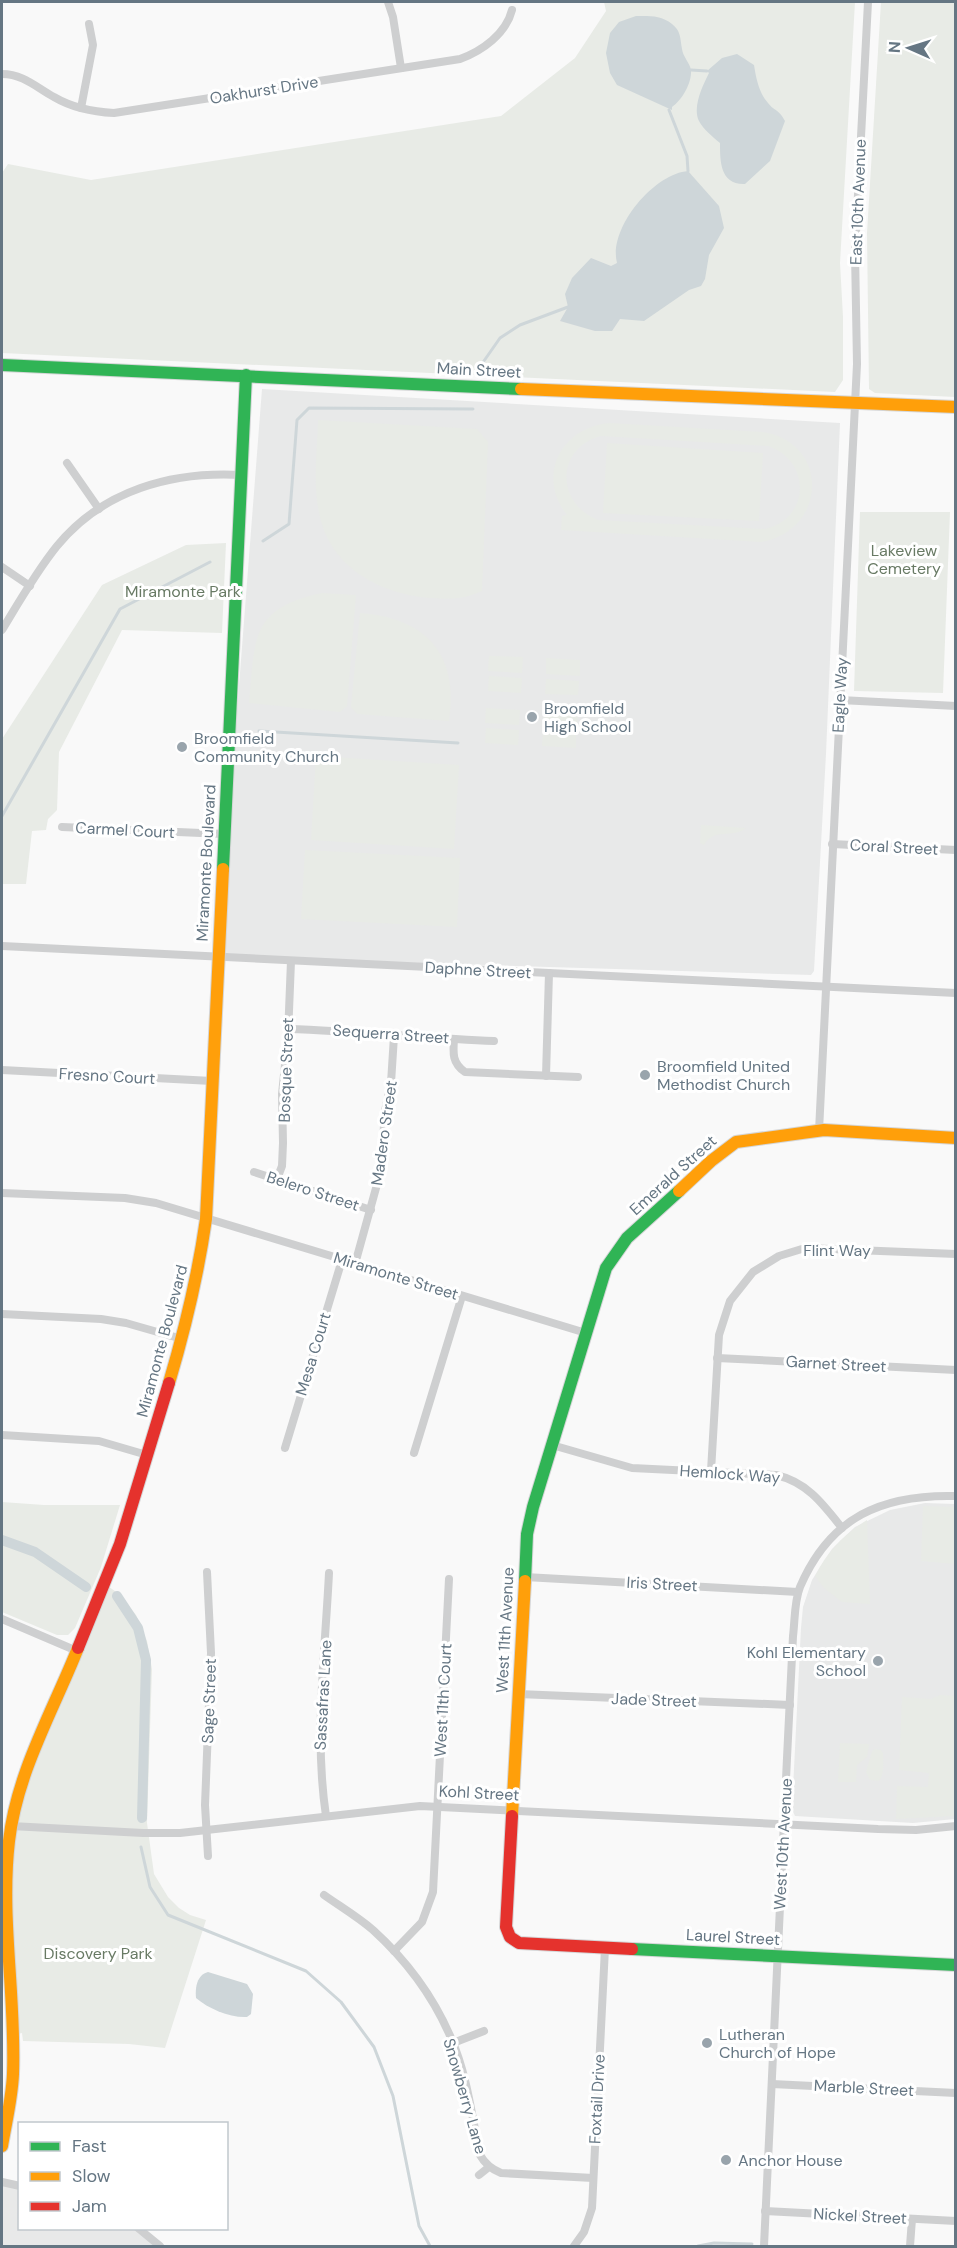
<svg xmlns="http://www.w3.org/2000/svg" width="957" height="2248" font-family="'DM Sans',sans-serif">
<rect width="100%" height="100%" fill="#f9f9f9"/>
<g fill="#e8e9e9">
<path d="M262 389 840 423 826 754 814 971 811 975 218 957Z"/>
<path d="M925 1503 955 1504V1819L913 1823 795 1816 792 1809 801 1628 803 1607 812 1580 832 1549 855 1527 890 1510Z"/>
<path d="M2 2182 19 2186 20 2228 138 2229 160 2246H2Z"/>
</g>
<g fill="#e8ebe6" fill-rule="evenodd">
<path d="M604 2H855L840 263 843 317V380L835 392 2 353V173L8 164 91 180 501 116 575 58 606 11Z"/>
<path d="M881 2H955V397L875 393 869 389 867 233Z"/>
<path d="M318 420 477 429 488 442 482 591C475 594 467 597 459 598 404 603 337 580 321 521 312 489 317 454 318 420Z"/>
<path d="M610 423 762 432C829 441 829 530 761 542L561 530 562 516 567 515C536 476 561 427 610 423ZM601 436 768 446C812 461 810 519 765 529L598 520C555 503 556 448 601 436Z"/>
<path d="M607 443 763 453 759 521 603 513Z"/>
<path d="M860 512H950L943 693 854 691Z"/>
<path d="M226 543 222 633 122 630 59 752 57 810 48 819 46 830 32 831 26 884H2V739L102 585 186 545Z"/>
<path d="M322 593 356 595 347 706 340 712 249 703C255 639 250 608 322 593Z"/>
<path d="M360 613C425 618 459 653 449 721L357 714 351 707Z"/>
<path d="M489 656 523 657 522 673 488 671Z"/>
<path d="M546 658 580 660V676L546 674Z"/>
<path d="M489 676 522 678 521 693 488 691Z"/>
<path d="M546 679 579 681 578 695 545 694Z"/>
<path d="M486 708 520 710 519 725 485 723Z"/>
<path d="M544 711 578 713 577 728 543 726Z"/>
<path d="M486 728 519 730 518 745 485 743Z"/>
<path d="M543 731 576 733V748L542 746Z"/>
<path d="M316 756 459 765 454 849 311 840Z"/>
<path d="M701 825 746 828C733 839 714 827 704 845L700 843Z"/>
<path d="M305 850 460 858 457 927 301 919Z"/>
<path d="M2 1502 44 1505H120L101 1567 75 1628 68 1635H57L2 1612Z"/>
<path d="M923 1506 955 1507V1564L921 1561Z"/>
<path d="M867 1520 870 1604 842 1602 824 1588 815 1576C827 1552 844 1534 867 1520Z"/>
<path d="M105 1584 119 1594 136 1615 147 1641 152 1669 147 1823 154 1874 168 1897 179 1908 190 1915 206 1920 165 2048 129 2044 23 2041 22 2033 13 2035 7 1928 14 1811Z"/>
<path d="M940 1695 955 1696V1816L896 1819 897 1786 928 1787 929 1773 899 1770 902 1697 931 1699Z"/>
<path d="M840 1743 869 1744 867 1757 857 1765 856 1782H838Z"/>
<path d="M875 1749 881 1750 883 1753C883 1761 885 1774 879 1781L870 1780 866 1772 872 1751Z"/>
</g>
<g fill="#ced6d9">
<path d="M636 16C649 16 661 15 672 24 681 31 680 38 682 49 683 57 690 63 691 70 692 83 682 100 672 107V110L617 85 610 73 606 53 610 33 619 22Z"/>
<path d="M737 54 754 65C756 78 759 93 768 103 775 112 778 108 785 121L770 161 745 184C720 185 720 161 720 143 713 137 703 129 699 121 692 107 703 85 709 73L707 71 722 58Z"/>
<path d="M688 171 719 206 724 228 709 255 705 279 701 286 689 290 644 321 620 319 612 331H595L560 321 568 307 565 294 572 278 591 258 611 266 617 263C608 229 653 174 688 171Z"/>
<path d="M208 1972 247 1984 253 1994 251 2014 247 2017C230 2018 209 2009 196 1998 195 1987 197 1975 208 1972Z"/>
</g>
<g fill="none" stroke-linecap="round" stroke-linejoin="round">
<g stroke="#ced6d9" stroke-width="3">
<path d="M691 70 707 71"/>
<path d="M669 110 687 156 688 171"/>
<path d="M479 368 500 338 520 325 568 307"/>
<path d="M263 541 289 524 297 420 309 408 473 409"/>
<path d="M259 731 458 743"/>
<path d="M2 816 120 609 210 562"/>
<path d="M141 1847 150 1887 168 1915 306 1971 341 2002 374 2047 393 2096 419 2226 430 2246"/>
<path d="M698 2246 714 2243 752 2244"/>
</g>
<g stroke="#ced6d9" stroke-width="10">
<path d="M2 1540 35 1552 86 1587"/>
<path d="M117 1596 138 1628 146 1660 142 1818"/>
</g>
<defs>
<g id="fast">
<path d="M2 365 521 389"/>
<path d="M223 869 246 375"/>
<path d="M525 1581 527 1534 533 1507 606 1268 627 1238 679 1191"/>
<path d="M632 1949 956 1965"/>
</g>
<g id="slow">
<path d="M521 389 956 407"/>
<path d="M679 1191 711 1161 736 1142 824 1130 956 1138"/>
<path d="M169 1383C185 1329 198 1275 206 1219L223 869"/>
<path d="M512 1816 525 1581"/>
<path d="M2 2146C6 2122 12 2098 13 2074 16 1996 0 1918 9 1841 17 1772 53 1711 78 1648"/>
</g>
<g id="jam">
<path d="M78 1648 120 1544 169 1383"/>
<path d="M512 1816 506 1927 510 1937 519 1943 632 1949"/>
</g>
</defs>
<use href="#fast" stroke="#d5d6d7" stroke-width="14"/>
<use href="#slow" stroke="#d5d6d7" stroke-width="14"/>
<use href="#jam" stroke="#d5d6d7" stroke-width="14"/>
<g stroke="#cecfd0" stroke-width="8">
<path d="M388 2 393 17 401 68"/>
<path d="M2 74C23 74 36 87 54 97 71 107 94 112 114 113L460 59C482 51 506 34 512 10"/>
<path d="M81 108 93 45 89 24"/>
<path d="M67 463 99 509"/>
<path d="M2 567 30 586"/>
<path d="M2 630C19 602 36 572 57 546 103 490 172 471 242 475"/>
<path d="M840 700 956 706"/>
<path d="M62 827 224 834"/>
<path d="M832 844 956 850"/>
<path d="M2 946 956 993"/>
<path d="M288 1029C357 1031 425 1038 494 1041"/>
<path d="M454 1039C453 1053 452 1063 465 1072L578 1077"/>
<path d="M2 1070 212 1081"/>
<path d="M546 1076 549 973"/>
<path d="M819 1131 857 364 855 252 868 2"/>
<path d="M254 1172 371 1210"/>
<path d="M277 1179 282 1166 283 1143 282 1094 288 1036 291 961"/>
<path d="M2 1193 125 1198 156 1203 586 1333"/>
<path d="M355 1264 381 1170 385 1111 391 1083 394 1036"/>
<path d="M2 1314 101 1319 126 1323 182 1339"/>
<path d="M717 1358 956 1370"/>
<path d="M2 1435 99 1441 147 1455"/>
<path d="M552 1445 632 1468 776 1475C807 1482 823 1504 842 1528"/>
<path d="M285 1448 342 1260"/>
<path d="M414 1453 462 1296"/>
<path d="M711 1471 719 1335 730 1301 753 1272 779 1256 805 1248 956 1254"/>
<path d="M207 1572 211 1653 205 1805 208 1856"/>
<path d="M525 1577 798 1592"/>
<path d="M2 1619 77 1651"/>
<path d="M518 1694 790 1705"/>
<path d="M326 1816C314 1736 325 1654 329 1573"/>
<path d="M11 1826 143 1833H180L420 1806 878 1829 916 1830 956 1826"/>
<path d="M324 1895C341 1907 358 1917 373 1930 406 1960 434 1998 451 2038 467 2074 472 2117 480 2155 485 2164 491 2169 501 2173L593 2178"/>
<path d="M394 1951 422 1922 433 1892 449 1579"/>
<path d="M453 2043 484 2031"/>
<path d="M772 2084 956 2093"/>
<path d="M479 2175 489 2167"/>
<path d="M2 2182 20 2186"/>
<path d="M765 2211 956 2221"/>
<path d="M138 2228 160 2246"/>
<path d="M574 2246 584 2232 592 2208 605 1948"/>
<path d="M764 2246C772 2084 779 1921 787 1758 789 1718 791 1677 793 1636 795 1621 794 1602 800 1587 830 1517 882 1494 956 1496"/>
<path d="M910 2246 912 2219"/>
</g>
<use href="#fast" stroke="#30b455" stroke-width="12"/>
<use href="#slow" stroke="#ff9f0a" stroke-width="12"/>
<use href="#jam" stroke="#e5322d" stroke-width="12"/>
</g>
<g fill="#99a4ac" stroke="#fff" stroke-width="2">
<circle cx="532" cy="717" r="6"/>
<circle cx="182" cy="747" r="6"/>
<circle cx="645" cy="1075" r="6"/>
<circle cx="878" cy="1661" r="6"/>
<circle cx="707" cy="2043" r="6"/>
<circle cx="726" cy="2160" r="6"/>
</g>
<g text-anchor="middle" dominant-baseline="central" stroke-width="6" stroke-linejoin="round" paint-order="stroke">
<g font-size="16" fill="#657683" stroke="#fff">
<text transform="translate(264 90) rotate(-9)">Oakhurst Drive</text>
<text transform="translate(858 202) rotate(-88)">East 10th Avenue</text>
<text transform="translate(479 370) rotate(3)">Main Street</text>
<text transform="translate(840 695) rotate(-87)">Eagle Way</text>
<text transform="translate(125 830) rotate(3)">Carmel Court</text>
<text transform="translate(894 847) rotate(3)">Coral Street</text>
<text transform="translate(206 863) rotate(-87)">Miramonte Boulevard</text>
<text transform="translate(478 970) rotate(3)">Daphne Street</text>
<text transform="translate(391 1034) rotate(4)">Sequerra Street</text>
<text transform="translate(286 1070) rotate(-88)">Bosque Street</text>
<text transform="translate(107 1076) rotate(3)">Fresno Court</text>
<text transform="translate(384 1133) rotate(-82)">Madero Street</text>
<text transform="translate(673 1175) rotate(-42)">Emerald Street</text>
<text transform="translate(313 1191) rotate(18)">Belero Street</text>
<text x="837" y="1250">Flint Way</text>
<text transform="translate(396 1276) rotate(17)">Miramonte Street</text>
<text transform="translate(162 1341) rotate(-75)">Miramonte Boulevard</text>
<text transform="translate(313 1354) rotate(-73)">Mesa Court</text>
<text transform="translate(836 1364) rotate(3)">Garnet Street</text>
<text transform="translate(730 1474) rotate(4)">Hemlock Way</text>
<text transform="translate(662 1584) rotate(3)">Iris Street</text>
<text transform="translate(505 1630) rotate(-87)">West 11th Avenue</text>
<text transform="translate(323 1695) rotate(-87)">Sassafras Lane</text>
<text transform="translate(443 1700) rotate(-87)">West 11th Court</text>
<text transform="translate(654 1700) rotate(2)">Jade Street</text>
<text transform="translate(209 1701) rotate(-88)">Sage Street</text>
<text transform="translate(479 1793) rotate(3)">Kohl Street</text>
<text transform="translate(783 1844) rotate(-87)">West 10th Avenue</text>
<text transform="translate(733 1937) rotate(3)">Laurel Street</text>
<text transform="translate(864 2088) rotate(3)">Marble Street</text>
<text transform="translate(465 2096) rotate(74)">Snowberry Lane</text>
<text transform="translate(597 2099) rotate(-87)">Foxtail Drive</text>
<text transform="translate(860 2216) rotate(3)">Nickel Street</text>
</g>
<g font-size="16" fill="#687a64" stroke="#fff">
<text x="904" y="550">Lakeview<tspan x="904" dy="18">Cemetery</tspan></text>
<text x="183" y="591">Miramonte Park</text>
<text x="98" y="1953">Discovery Park</text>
</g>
<g font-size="16" fill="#657683" stroke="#fff" text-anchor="start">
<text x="544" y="708">Broomfield<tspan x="544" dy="18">High School</tspan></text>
<text x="194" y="738">Broomfield<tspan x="194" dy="18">Community Church</tspan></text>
<text x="657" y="1066">Broomfield United<tspan x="657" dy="18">Methodist Church</tspan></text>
<text x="866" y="1652" text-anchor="end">Kohl Elementary<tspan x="866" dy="18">School</tspan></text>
<text x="719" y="2034">Lutheran<tspan x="719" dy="18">Church of Hope</tspan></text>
<text x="738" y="2160">Anchor House</text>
</g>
</g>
<rect width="957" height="2248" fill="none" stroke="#657683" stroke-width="6"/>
<rect x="18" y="2122" width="210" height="108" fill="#ffffff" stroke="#c1c8cd" stroke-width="1.5"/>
<rect x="30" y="2142" width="30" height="9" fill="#30b455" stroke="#c1c8cd" stroke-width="1.5"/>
<text x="72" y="2152" font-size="18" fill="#657683">Fast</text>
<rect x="30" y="2172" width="30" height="9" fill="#ff9f0a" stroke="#c1c8cd" stroke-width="1.5"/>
<text x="72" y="2182" font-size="18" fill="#657683">Slow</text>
<rect x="30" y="2202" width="30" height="9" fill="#e5322d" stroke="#c1c8cd" stroke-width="1.5"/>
<text x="72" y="2212" font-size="18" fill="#657683">Jam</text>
<g transform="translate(909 48) rotate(273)" stroke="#ffffff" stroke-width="4.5" paint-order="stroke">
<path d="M0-4.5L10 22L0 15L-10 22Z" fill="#657683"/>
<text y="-9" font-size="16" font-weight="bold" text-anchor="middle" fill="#657683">N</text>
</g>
</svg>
